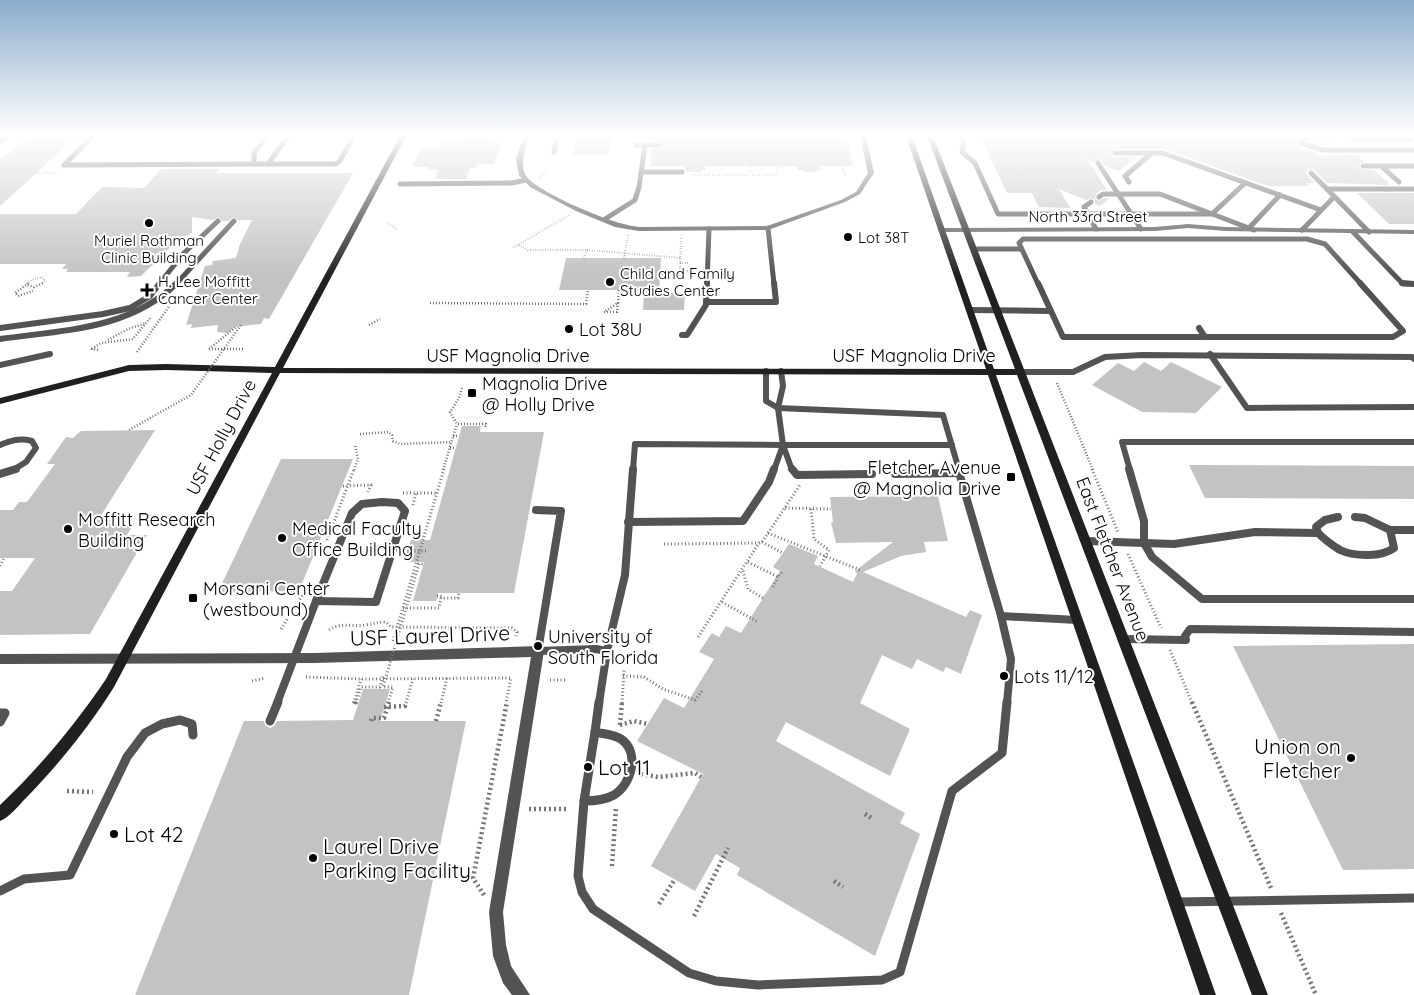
<svg xmlns="http://www.w3.org/2000/svg" width="1414" height="995" font-family="Quicksand,sans-serif">
<rect width="100%" height="100%" fill="#fff"/>
<g fill="#c3c3c3">
<path d="M29 136H77L0 206V160Z"/>
<path d="M462 136H494L492 142H502L494 164H477L476 168H470L466 179H435L439 170H428L429 167H412L421 148H438L441 142H460Z"/>
<path d="M577 136H611L608 155H572Z"/>
<path d="M652 136H846L853 166H820L821 170H817V172H803V170H798L797 166H705V170H702V172H687L683 166H650L651 149H661L663 145 661 141H652Z"/>
<path d="M980 136H1302L1297 141 1298 146 1317 153 1314 156 1357 155 1365 162 1359 164 1360 169 1374 170 1390 185 1327 183 1314 170 1310 169 1307 171V175L1315 183H1306L1309 186H1268L1164 149H1115L1111 153 1113 157H1137L1119 171 1105 166 1100 159 1094 162 1087 159 1107 190H1101L1096 194 1095 199 1099 201 1104 198H1110L1100 206 1095 204V200L1092 198 1086 200 1059 189 1070 208 1039 207 1032 193H1007Z"/>
<path d="M1312 136H1333L1324 146 1309 141Z"/>
<path d="M161 169H220L216 173H353L269 319 264 318 261 324 234 327 228 333 217 332 218 325 191 328 192 324 186 325 205 266 212 265 213 261 236 258 240 244 252 220H238L234 217 228 221H222L219 217 213 220 192 217V233L180 238 141 276 127 277 130 272H66L68 269H62L66 264H0V214H76L102 187 144 188Z"/>
<path d="M1357 193H1414V224H1389Z"/>
<path d="M566 258H661L659 293H685L684 310H643L644 290H559Z"/>
<path d="M1144 362 1161 371 1171 362 1222 387 1196 413 1142 412 1092 385 1118 363 1134 371Z"/>
<path d="M462 426H481L480 432H544L514 593H438L436 601H413L424 562H404L411 540H430Z"/>
<path d="M155 430 98 520H111L109 523H134L127 535H147L90 634 0 635V591H12L35 558H0V510H13L19 502H27L55 464H47L66 437 73 438 81 431Z"/>
<path d="M281 459H353L299 591 218 592Z"/>
<path d="M1189 465 1414 466V499L1205 498Z"/>
<path d="M938 496 948 541 924 542 926 552 901 556 863 572 966 617 970 610 982 615 961 674 946 667 943 672 917 659 912 669 882 655 860 703 910 729 890 776 786 722 776 741 905 813 900 823 920 834 875 956 737 875 740 868 716 854 695 891 651 866 703 774 637 741 664 698 684 708 714 659 699 652 712 633 719 637 726 626 741 633 780 571 773 567 789 544 818 556 814 564 853 582 857 574 855 571 893 542 836 543 831 522H833L830 497Z"/>
<path d="M1414 644V869L1343 870 1233 646Z"/>
<path d="M363 689H390L380 721H466L409 995H135L244 721H264L265 725 270 728 274 726 277 721 353 720Z"/>
</g>
<g fill="none" stroke-linecap="round" stroke-linejoin="round">
<g stroke="#757575" stroke-width="2" stroke-dasharray="0.5 2" stroke-linecap="butt">
<path d="M749 145 751 175"/>
<path d="M842 166 845 176"/>
<path d="M37 173H58"/>
<path d="M692 175H777V166"/>
<path d="M539 177 548 173"/>
<path d="M569 215 518 245 528 250H587L584 258"/>
<path d="M388 223 398 230"/>
<path d="M513 247 518 245"/>
<path d="M587 250 681 258"/>
<path d="M624 258 628 235"/>
<path d="M680 263H690"/>
<path d="M680 271H689"/>
<path d="M660 274H680L681 238"/>
<path d="M27 284 31 280 42 277 45 281 41 284"/>
</g>
<g stroke="#757575" stroke-width="2.5" stroke-dasharray="1 2" stroke-linecap="butt">
<path d="M28 283 27 285 34 287 43 283"/>
<path d="M26 285 15 293 18 296 33 291"/>
<path d="M430 303 586 304 588 290"/>
<path d="M618 303 617 312H604Z"/>
<path d="M618 303 619 290"/>
<path d="M369 325 380 319"/>
<path d="M108 340 128 329 146 323"/>
<path d="M209 349 237 326"/>
<path d="M209 349H245"/>
<path d="M98 350 92 349 101 343 133 339 151 317"/>
<path d="M137 352 170 305"/>
<path d="M1057 383 1093 470"/>
<path d="M462 388 459 398 450 412 457 424H486L485 429"/>
<path d="M360 434 388 432 392 435 393 441 400 444 452 442"/>
<path d="M453 436H459"/>
<path d="M450 448H456"/>
<path d="M354 470 358 459 355 445"/>
<path d="M443 470 457 424"/>
</g>
<g stroke="#757575" stroke-width="3" stroke-dasharray="1 2.5" stroke-linecap="butt">
<path d="M1092 469 1118 532"/>
<path d="M931 485 932 496"/>
<path d="M343 486 371 485 368 492"/>
<path d="M403 493H437"/>
<path d="M413 505 416 493"/>
<path d="M785 508 831 509"/>
<path d="M811 509 814 539 829 550 820 566"/>
<path d="M768 533 860 570"/>
<path d="M327 540 354 469"/>
<path d="M762 542 783 553"/>
<path d="M664 544 758 543"/>
<path d="M404 551H427"/>
<path d="M1128 554 1161 628"/>
<path d="M748 562 778 577 782 572"/>
<path d="M0 566 4 558"/>
<path d="M743 571 748 589 763 598"/>
<path d="M773 587 778 577"/>
<path d="M437 596H442L441 598"/>
<path d="M722 602 758 622"/>
<path d="M403 608H439L441 598H458L459 593"/>
<path d="M281 629 309 585"/>
<path d="M329 630C341 622 352 627 365 625 373 624 378 622 386 622L391 627 512 628 517 632 516 636"/>
<path d="M698 637 759 543 762 542 800 485"/>
<path d="M393 641 444 469"/>
<path d="M1170 650 1192 703"/>
<path d="M623 676 644 677 663 689 695 700 702 691"/>
<path d="M306 677 361 679 511 678 506 703"/>
<path d="M550 680H565"/>
<path d="M252 681 265 678"/>
<path d="M354 703 361 679"/>
<path d="M356 703 361 687H380L383 676"/>
<path d="M406 703 413 679"/>
<path d="M441 703 447 678"/>
<path d="M622 703 624 670H622"/>
</g>
<g stroke="#757575" stroke-width="4.5" stroke-dasharray="2 3" stroke-linecap="butt">
<path d="M355 702 354 704 357 702"/>
<path d="M1192 702 1271 888"/>
<path d="M384 707 405 706 406 702"/>
<path d="M436 721 441 702"/>
<path d="M620 725 622 702"/>
<path d="M620 725 634 721 648 724"/>
<path d="M641 774 658 777 695 773 701 777"/>
<path d="M67 791 93 792"/>
<path d="M529 809H566"/>
<path d="M865 814 873 819"/>
<path d="M612 866 616 807"/>
<path d="M834 881 843 887"/>
<path d="M484 895 473 878 507 702"/>
<path d="M659 904 675 879"/>
<path d="M1281 913 1316 995"/>
<path d="M694 916 728 848"/>
</g>
<g stroke="#535353" stroke-width="5">
<path d="M93 136 64 165 254 164"/>
<path d="M267 136 254 153V164H335L339 162 354 136"/>
<path d="M962 136 964 142 962 152 975 163 998 214H1212L1245 183"/>
<path d="M1308 136 1301 143 1323 150H1414"/>
<path d="M1355 136 1353 139H1410"/>
<path d="M0 142 7 136"/>
<path d="M636 145H645"/>
<path d="M554 152 557 136"/>
<path d="M1115 153H1163L1321 210"/>
<path d="M1098 163 1141 229"/>
<path d="M268 164 288 136"/>
<path d="M1363 166H1414"/>
<path d="M1381 166 1399 182"/>
<path d="M641 172H682"/>
<path d="M1311 173 1327 189"/>
<path d="M1129 182 1125 176 1152 153"/>
<path d="M400 184 512 183 526 180"/>
<path d="M1099 197 1103 194H1160L1254 230"/>
<path d="M1091 202 1084 207 1096 229"/>
<path d="M605 219 635 200 639 187 645 145H659"/>
<path d="M768 228 774 284"/>
<path d="M1249 228 1280 195"/>
<path d="M1302 230 1334 197"/>
<path d="M1353 232 1403 284H1414"/>
<path d="M1369 232 1327 189H1414"/>
<path d="M974 249H1021"/>
<path d="M159 284 184 253 218 221"/>
<path d="M176 284 234 221"/>
<path d="M707 284 709 229"/>
<path d="M1038 284 1019 243 1023 239H1307L1325 244 1361 284"/>
</g>
<g stroke="#535353" stroke-width="6">
<path d="M1038 283 1063 337H1393L1403 331 1360 283"/>
<path d="M1402 283 1414 284"/>
<path d="M706 302H776L774 283"/>
<path d="M970 310 1049 311"/>
<path d="M0 328 103 314 130 308 150 296 160 283"/>
<path d="M1199 328 1205 337"/>
<path d="M682 335H687L706 305 707 283"/>
<path d="M0 339C63 330 129 330 177 283"/>
<path d="M1210 354 1247 408 1414 407"/>
<path d="M0 365 50 354"/>
<path d="M766 371V401L778 408 943 415 959 470"/>
<path d="M1021 372H1073L1105 357 1142 355 1412 357 1414 359"/>
<path d="M0 445C11 440 20 438 32 441L36 448 26 462 13 470"/>
<path d="M783 445H952"/>
<path d="M783 445 792 470"/>
<path d="M633 470 635 444 783 445 778 408 783 386 781 371"/>
<path d="M774 470 783 445"/>
<path d="M1130 470 1122 442H1414"/>
</g>
<g stroke="#535353" stroke-width="8">
<path d="M792 469 797 475 872 474"/>
<path d="M958 469 1001 616 1011 659 1007 703"/>
<path d="M0 474 16 469"/>
<path d="M895 474 960 473"/>
<path d="M382 502 398 503 405 511 376 602 316 601 352 513 362 504Z"/>
<path d="M536 510 561 511 538 651 596 649 607 651 599 703"/>
<path d="M1355 517 1365 518 1390 530H1414"/>
<path d="M628 522 743 521 769 482 774 469"/>
<path d="M1318 533 1316 527 1325 520 1338 517"/>
<path d="M1087 541 1144 543V521L1129 469"/>
<path d="M1144 543 1152 557 1202 599H1414"/>
<path d="M1144 543 1174 544 1255 532 1318 533C1325 540 1332 545 1340 550 1355 557 1382 557 1394 548L1390 530"/>
<path d="M1001 616 1077 620"/>
<path d="M1124 639 1186 640 1185 636 1190 629 1414 632"/>
<path d="M607 651 625 575 633 469"/>
<path d="M277 703 316 601"/>
</g>
<g stroke="#535353" stroke-width="9">
<path d="M0 713H5L0 722"/>
<path d="M270 721 278 702"/>
<path d="M595 732C603 734 614 734 621 739 640 752 632 784 614 795 605 800 594 801 584 801Z"/>
<path d="M595 732 599 702"/>
<path d="M584 801 578 876 582 892 593 909 689 973 716 981 758 985 882 980 900 972 952 791 1002 753 1007 702"/>
<path d="M0 891 24 879 70 875 127 757 145 733 162 724 180 720 192 724 193 735"/>
<path d="M1176 902 1414 898"/>
</g>
<g fill="#535353" fill-rule="evenodd">
<path d="M523 136H529C526 148 520 161 525 174 532 190 601 218 620 223 626 225 633 226 639 227L767 226 841 200 856 192 868 173 860 136H866L874 173 860 194 845 202 768 230 639 231 615 227 576 211 530 187 519 175 516 160Z"/>
<path d="M1188 224 1226 227 1414 230V234L1226 231 1188 228 1155 231 942 232 938 230 942 228 1155 227Z"/>
<path d="M538 646 542 647 544 651 503 912 506 945 511 966 530 995H512L503 983 493 956 489 912 531 657 314 663 0 664V654L314 653Z"/>
</g>
<path fill="#202020" fill-rule="evenodd" d="M400 136H406L283 368 986 369 906 136H912L994 369H1015L927 136H933L1268 995H1252L1017 375H996L1216 995H1200L988 375 280 373 114 687C89 727 59 764 26 798 18 806 10 817 0 821V805C40 767 75 725 106 679L272 373 166 370 129 371 0 404V398L129 365 166 364 275 367Z"/>
<path stroke="#757575" stroke-width="2.5" stroke-dasharray="1 2" stroke-linecap="butt" d="M129 430 191 395 241 325"/>
<path stroke="#757575" stroke-width="3" stroke-dasharray="1 2.5" stroke-linecap="butt" d="M388 703 393 687H383L419 564H423"/>
<path stroke="#757575" stroke-width="4.5" stroke-dasharray="2 3" stroke-linecap="butt" d="M371 721 372 718H384L389 702"/>
</g>
<linearGradient id="sky" x2="0" y2="1"><stop stop-color="#8baccc"/><stop offset="0.49" stop-color="#fff"/><stop offset="1" stop-color="#fff" stop-opacity="0"/></linearGradient>
<rect width="1414" height="276" fill="url(#sky)"/>
<g fill="#000" stroke="#fff" stroke-width="2">
<circle cx="149" cy="223" r="5"/>
<circle cx="848" cy="237" r="5"/>
<circle cx="610" cy="282" r="5"/>
<path d="M144.5 282.5h5v5h5v5h-5v5h-5v-5h-5v-5h5z"/>
<circle cx="569" cy="329" r="5"/>
<rect x="467" y="388" width="10" height="10" rx="2.5"/>
<rect x="1006" y="472" width="10" height="10" rx="2.5"/>
<circle cx="68" cy="529" r="5"/>
<circle cx="282" cy="538" r="5"/>
<rect x="188" y="593" width="10" height="10" rx="2.5"/>
<circle cx="538" cy="646" r="5"/>
<circle cx="1004" cy="676" r="5"/>
<circle cx="1351" cy="758" r="5"/>
<circle cx="588" cy="767" r="5"/>
<circle cx="114" cy="834" r="5"/>
<circle cx="313" cy="858" r="5"/>
</g>
<g text-anchor="middle" dominant-baseline="central" stroke-width="4" stroke-linejoin="round" paint-order="stroke">
<g font-size="15" fill="#000" stroke="#fff">
<text x="1088" y="216">North 33rd Street</text>
</g>
<g font-size="15" fill="#000" stroke="#fff" text-anchor="start">
<text x="858" y="237">Lot 38T</text>
<text x="149" y="240" text-anchor="middle">Muriel Rothman<tspan x="149" dy="17">Clinic Building</tspan></text>
<text x="620" y="273">Child and Family<tspan x="620" dy="17">Studies Center</tspan></text>
<text x="158" y="281">H. Lee Moffitt<tspan x="158" dy="17">Cancer Center</tspan></text>
</g>
<g font-size="18" fill="#000" stroke="#fff" text-anchor="start">
<text x="579" y="329">Lot 38U</text>
<text x="482" y="383">Magnolia Drive<tspan x="482" dy="21">@ Holly Drive</tspan></text>
<text x="1001" y="467" text-anchor="end">Fletcher Avenue<tspan x="1001" dy="21">@ Magnolia Drive</tspan></text>
<text x="78" y="519">Moffitt Research<tspan x="78" dy="21">Building</tspan></text>
<text x="292" y="528">Medical Faculty<tspan x="292" dy="21">Office Building</tspan></text>
<text x="203" y="588">Morsani Center<tspan x="203" dy="21">(westbound)</tspan></text>
<text x="548" y="636">University of<tspan x="548" dy="21">South Florida</tspan></text>
<text x="1014" y="676">Lots 11/12</text>
</g>
<g font-size="18" fill="#000" stroke="#fff">
<text x="508" y="355">USF Magnolia Drive</text>
<text x="914" y="355">USF Magnolia Drive</text>
<text transform="translate(221 437) rotate(-62)">USF Holly Drive</text>
<text transform="translate(1113 559) rotate(69)">East Fletcher Avenue</text>
</g>
<g font-size="21" fill="#000" stroke="#fff">
<text transform="translate(430 635) rotate(-2)">USF Laurel Drive</text>
</g>
<g font-size="21" fill="#000" stroke="#fff" text-anchor="start">
<text x="1341" y="746" text-anchor="end">Union on<tspan x="1341" dy="24">Fletcher</tspan></text>
<text x="598" y="767">Lot 11</text>
<text x="124" y="834">Lot 42</text>
<text x="323" y="846">Laurel Drive<tspan x="323" dy="24">Parking Facility</tspan></text>
</g>
</g>
</svg>
